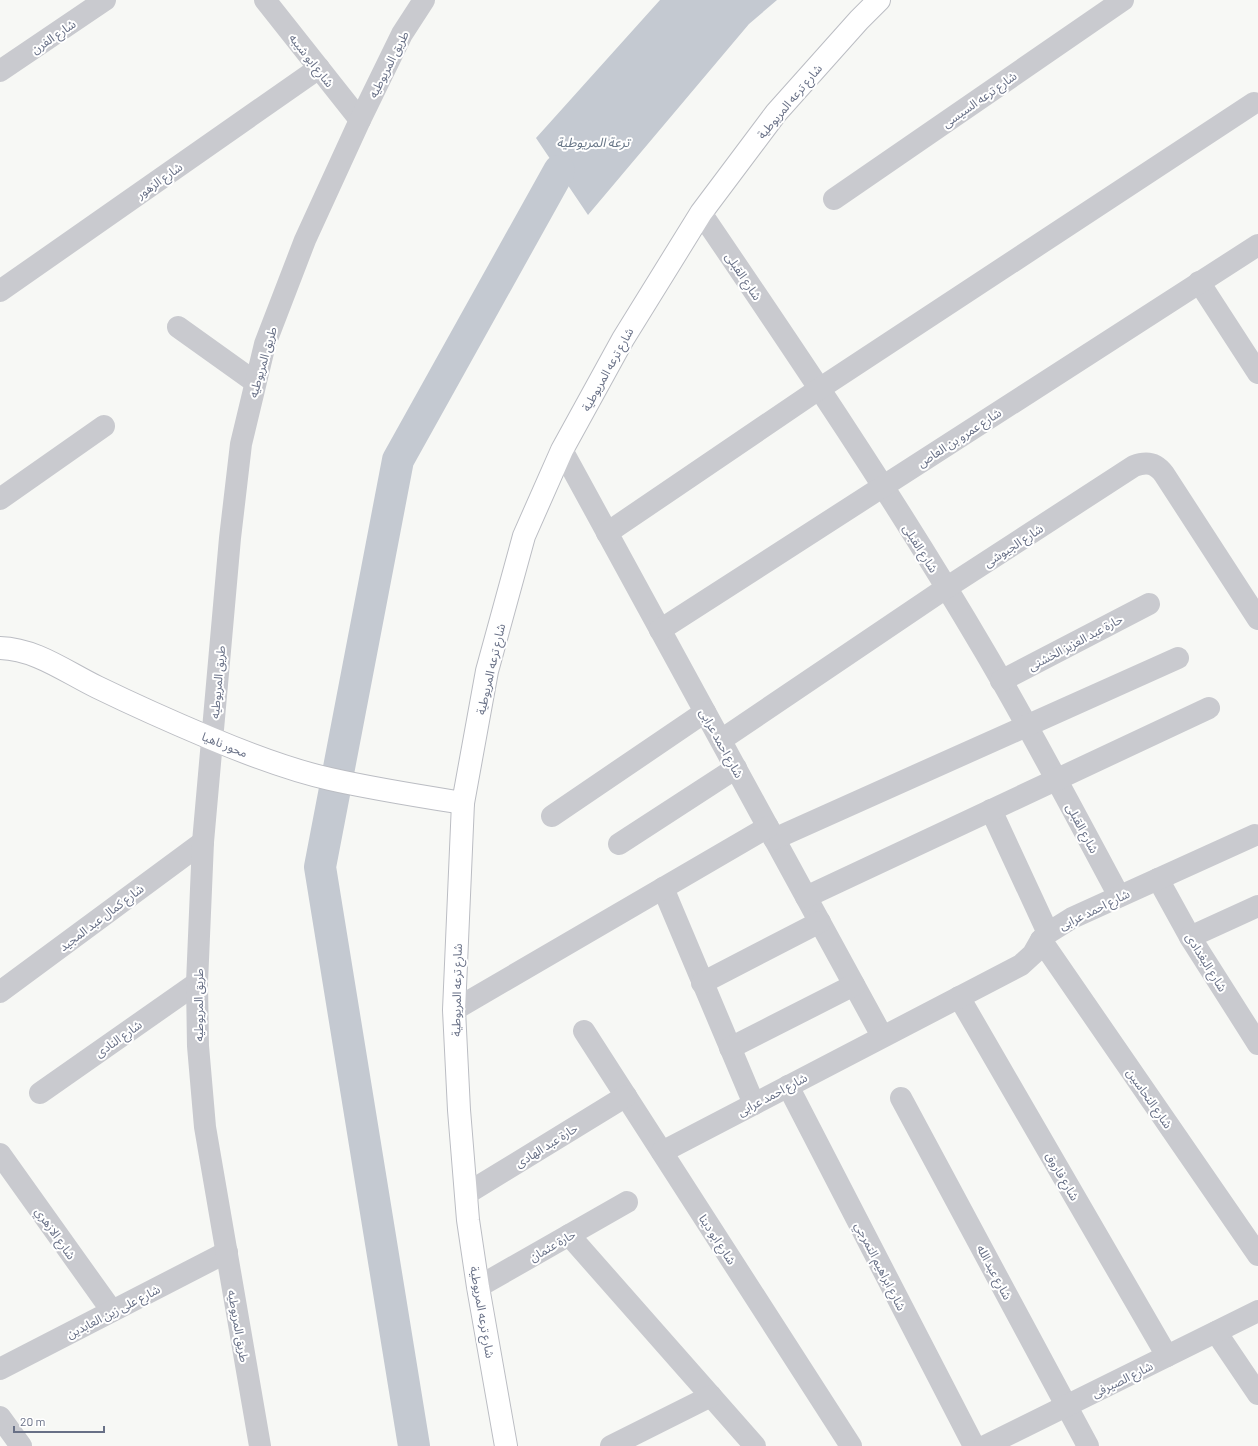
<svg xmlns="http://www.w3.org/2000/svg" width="1258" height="1446" font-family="Barlow,'Noto Sans Arabic',sans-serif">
<rect width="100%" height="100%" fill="#f7f8f5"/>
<path fill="#c4c9d1" d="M660 0H777L749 24 588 215 536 138Z"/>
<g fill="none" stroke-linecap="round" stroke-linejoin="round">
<path stroke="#c4c9d1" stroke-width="32" d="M414 1446 320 867 398 460 559 171"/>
<defs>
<g id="secondary">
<path d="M0 648C36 649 66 672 97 687 134 705 172 722 210 738 248 754 289 770 330 779 374 789 419 796 463 803"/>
<path d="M506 1446 478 1287 468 1220 459 1110 454 1010 463 803 487 671 524 536 562 450 623 339 701 213 776 113 859 20 879 0"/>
</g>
</defs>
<use href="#secondary" stroke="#bbbdc3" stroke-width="24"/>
<g stroke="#c9cacf" stroke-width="22">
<path d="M265 0 360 120"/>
<path d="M0 71 105 0"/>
<path d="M834 199 1123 0"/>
<path d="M701 213C799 357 897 502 985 652 1032 732 1075 814 1119 896"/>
<path d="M1199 282 1258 373"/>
<path d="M0 291 319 68"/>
<path d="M178 327 255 382"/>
<path d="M562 450 882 1036"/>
<path d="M0 499 104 426"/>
<path d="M607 533 819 389 1254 103"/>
<path d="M660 630 1258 245"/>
<path d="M1001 681 1149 604"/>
<path d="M721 740 946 588 1134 466C1147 461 1156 463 1164 474L1258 619"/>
<path d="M991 810 1048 933"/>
<path d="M552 816 705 712"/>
<path d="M774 839 1178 658"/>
<path d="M619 844 736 768"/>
<path d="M1158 879 1190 937 1258 1044"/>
<path d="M663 888 754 1104"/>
<path d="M806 897 1209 708"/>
<path d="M1190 937 1258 906"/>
<path d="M1041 940 1258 1255"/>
<path d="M702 983 820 922"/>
<path d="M0 992 203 842"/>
<path d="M959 997 1167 1356"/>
<path d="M454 1010 768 827"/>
<path d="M584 1031 851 1446"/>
<path d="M730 1048 854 985"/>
<path d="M788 1086 974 1446"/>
<path d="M40 1093 197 983"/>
<path d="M901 1098 1088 1446"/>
<path d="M662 1152 1021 965 1033 954 1041 940 1048 933 1072 918 1255 835"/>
<path d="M0 1154 112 1311"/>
<path d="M466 1194 626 1096"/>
<path d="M569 1235 755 1446"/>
<path d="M478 1287 627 1202"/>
<path d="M1216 1332 1258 1394"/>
<path d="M0 1369 227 1252"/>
<path d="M0 1417 21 1446"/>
<path d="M611 1446 711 1396"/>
<path d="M985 1446 1258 1311"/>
</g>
<path stroke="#c9cacf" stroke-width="22" d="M260 1446 205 1127 198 1046 197 983 203 842 230 538 241 444 265 344 305 240 360 120 402 34 424 0"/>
<use href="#secondary" stroke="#fff" stroke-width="22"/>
</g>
<g text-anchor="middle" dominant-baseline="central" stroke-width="4" stroke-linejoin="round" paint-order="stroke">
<g font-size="12" fill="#687086" stroke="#fff">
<text transform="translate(53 36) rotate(-34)">شارع الفرن</text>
<text transform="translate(312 60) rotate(52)">شارع ابو شيبه</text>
<text transform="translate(388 64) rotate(-63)">طريق المريوطيه</text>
<text transform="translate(979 99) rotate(-35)">شارع ترعه السيسى</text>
<text transform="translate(789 101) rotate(-50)">شارع ترعه المريوطية</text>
<text transform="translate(159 180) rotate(-35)">شارع الزهور</text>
<text transform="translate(744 276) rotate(56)">شارع القبلى</text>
<text transform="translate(262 362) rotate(-74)">طريق المريوطيه</text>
<text transform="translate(607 369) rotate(-61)">شارع ترعه المريوطية</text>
<text transform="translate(959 437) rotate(-33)">شارع عمرو بن العاص</text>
<text transform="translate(1013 545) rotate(-33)">شارع الجيوشى</text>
<text transform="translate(921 548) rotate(58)">شارع القبلى</text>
<text transform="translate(1075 642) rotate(-28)">حارة عبد العزيز الخشنى</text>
<text transform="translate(490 669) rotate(-77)">شارع ترعه المريوطية</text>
<text transform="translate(217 682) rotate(-85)">طريق المريوطيه</text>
<text transform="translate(722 743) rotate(61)">شارع احمد عرابى</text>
<text transform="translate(225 744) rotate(22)">محور ناهيا</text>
<text transform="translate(1083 828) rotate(62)">شارع القبلى</text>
<text transform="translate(1094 909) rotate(-26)">شارع احمد عرابى</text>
<text transform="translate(101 917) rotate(-37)">شارع كمال عبد المجيد</text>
<text transform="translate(1207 962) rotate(58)">شارع البغدادى</text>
<text transform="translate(456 990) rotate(-89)">شارع ترعه المريوطية</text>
<text transform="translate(198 1005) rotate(-90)">طريق المريوطيه</text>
<text transform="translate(118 1038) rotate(-35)">شارع النادى</text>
<text transform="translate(772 1094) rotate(-28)">شارع احمد عرابى</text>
<text transform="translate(1150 1098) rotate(55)">شارع النحاسين</text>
<text transform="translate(546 1145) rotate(-32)">حارة عبد الهادى</text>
<text transform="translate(1063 1176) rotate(60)">شارع فاروق</text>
<text transform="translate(56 1233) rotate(55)">شارع الازهري</text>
<text transform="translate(718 1239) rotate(57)">شارع ابو دينا</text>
<text transform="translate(552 1245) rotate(-30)">حارة عثمان</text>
<text transform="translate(881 1266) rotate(63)">شارع ابراهيم التمرجي</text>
<text transform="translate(995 1272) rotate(62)">شارع عبد الله</text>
<text transform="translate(113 1311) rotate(-27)">شارع على زين العابدين</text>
<text transform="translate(483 1312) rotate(80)">شارع ترعه المريوطية</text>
<text transform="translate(239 1326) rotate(80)">طريق المريوطيه</text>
<text transform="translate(1122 1379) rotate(-26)">شارع الصيرفى</text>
</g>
<g font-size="13" font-style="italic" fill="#697788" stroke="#fff">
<text x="593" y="142">ترعة المريوطية</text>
</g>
</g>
<path d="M14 1426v6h90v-6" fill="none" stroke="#687086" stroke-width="2"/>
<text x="20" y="1426" font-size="12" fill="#687086" stroke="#ffffff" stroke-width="3" paint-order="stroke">20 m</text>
</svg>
